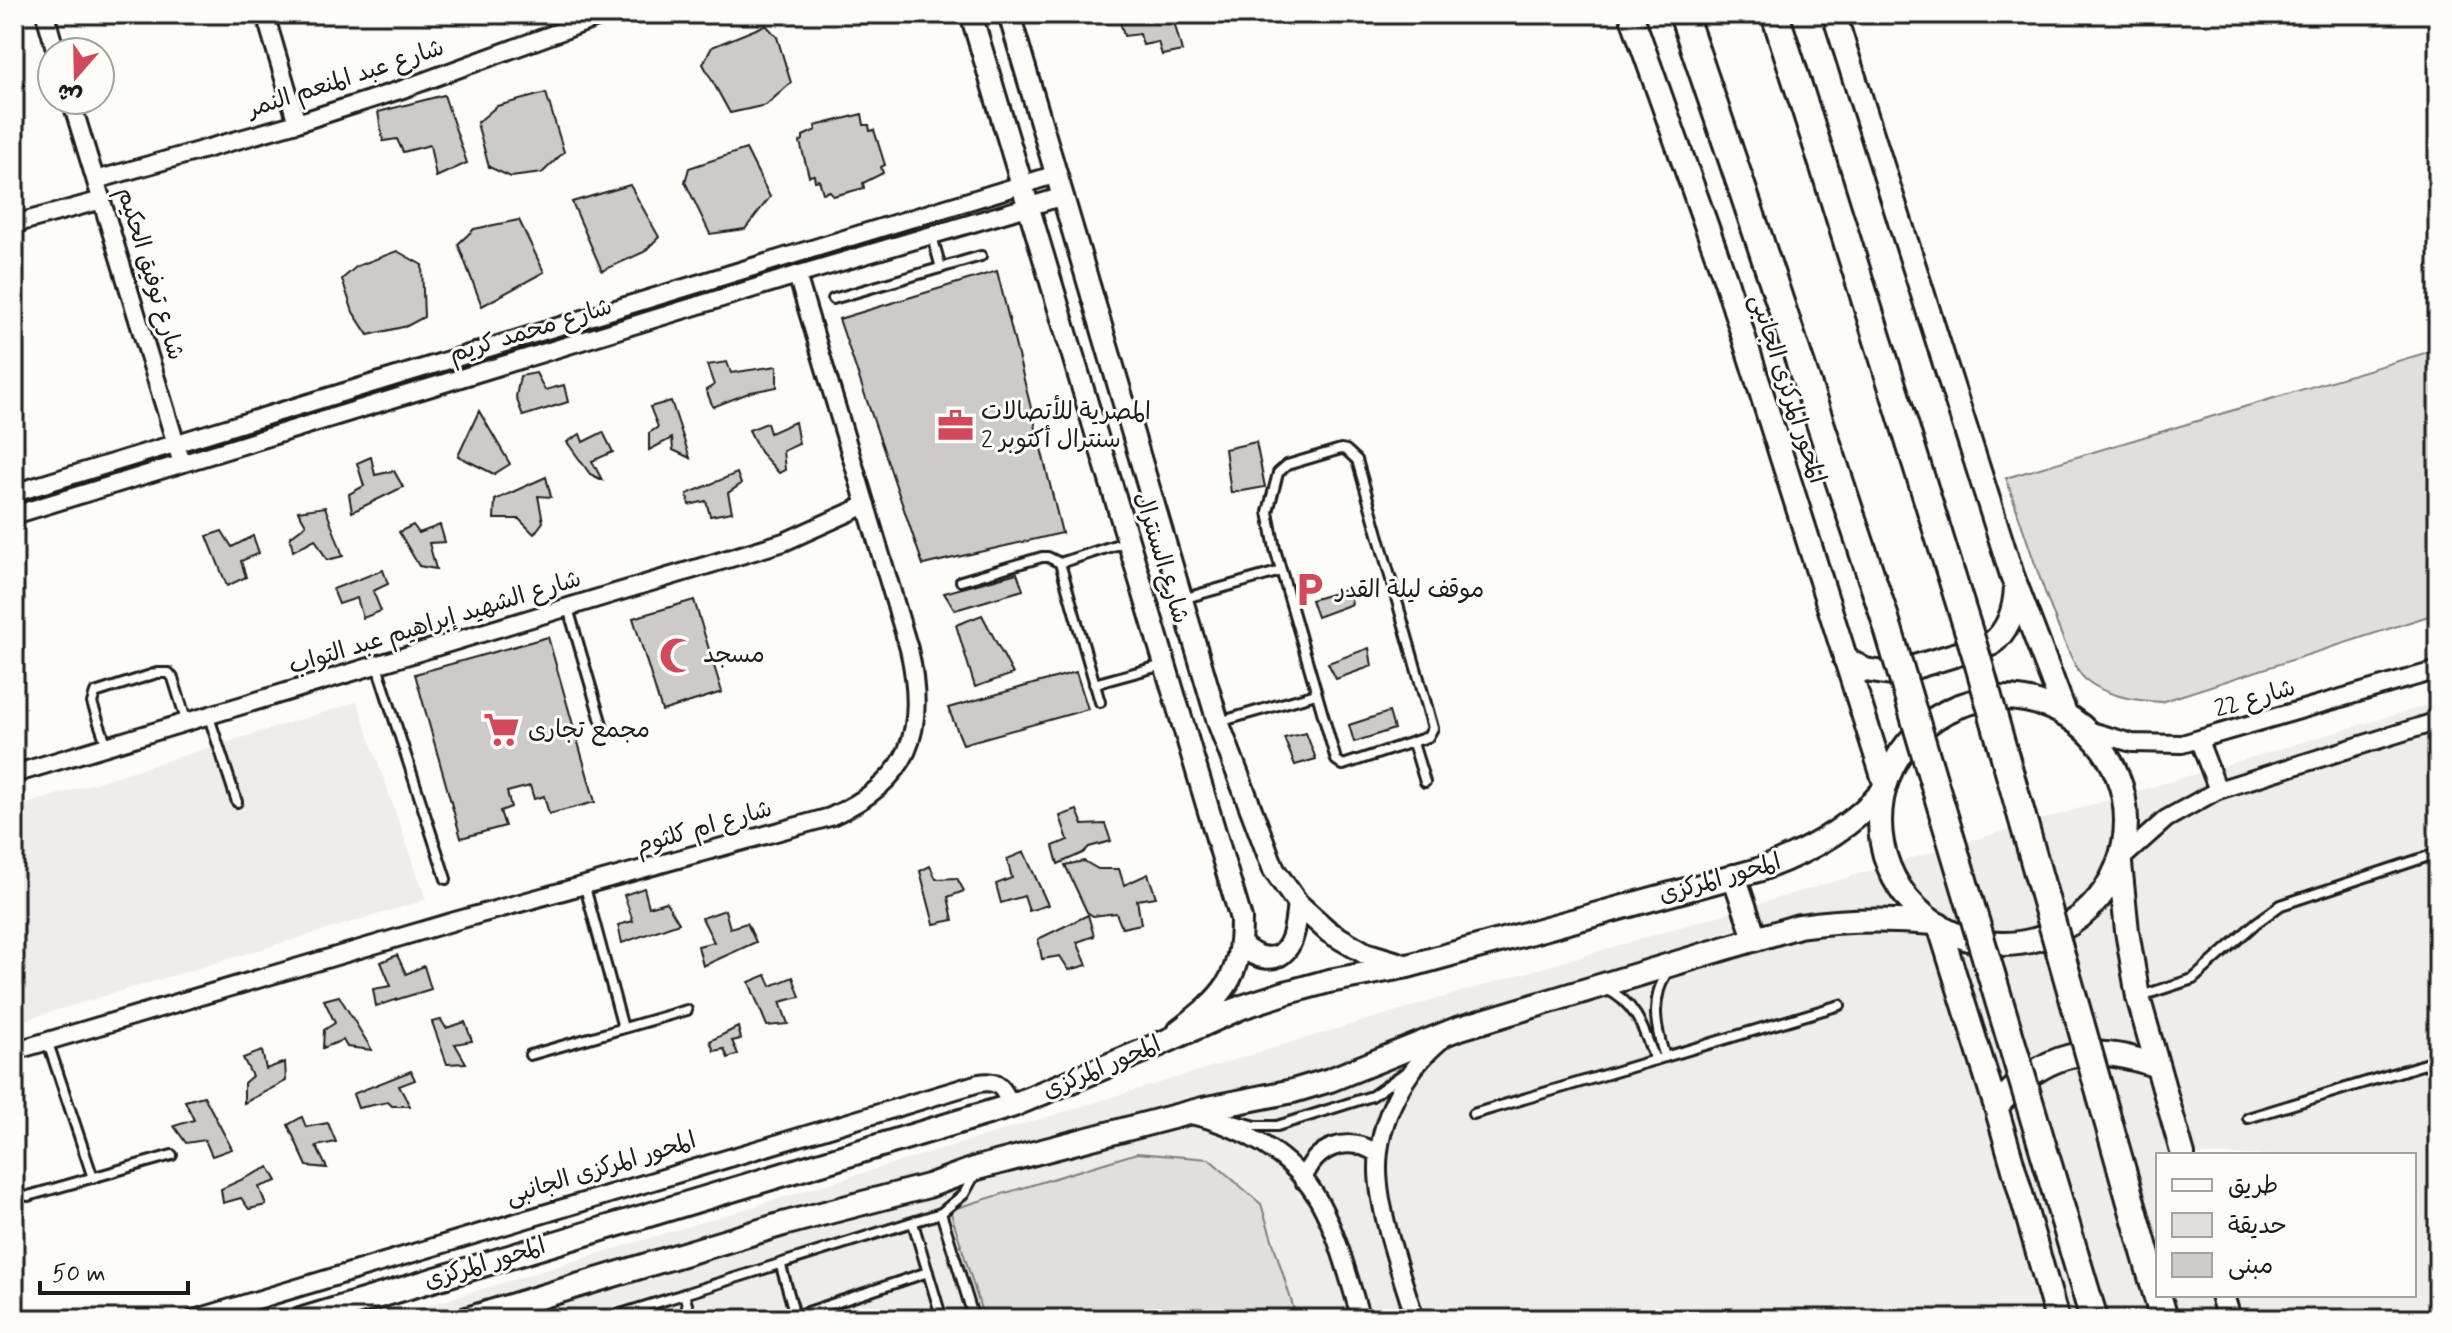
<svg xmlns="http://www.w3.org/2000/svg" width="2452" height="1333" font-family="Mynerve,'Playpen Sans Arabic',sans-serif">
<rect width="100%" height="100%" fill="#fdfcf7"/>
<filter id="ink" filterUnits="userSpaceOnUse"><feTurbulence type="fractalNoise" baseFrequency=".0125" numOctaves="2"/><feDisplacementMap in="SourceGraphic" scale="16" xChannelSelector="R" yChannelSelector="G"/><feConvolveMatrix kernelMatrix="1 2 1 2 8 2 1 2 1" color-interpolation-filters="sRGB"/></filter>
<g filter="url(#ink)">
<g fill="#eeede9" fill-rule="evenodd">
<path d="M357 702 426 900 14 1023V808Z"/>
<path d="M2438 702V1319H384L1293 1042ZM2158 1155H2414V1295H2158Z"/>
</g>
<g fill="#e0dfdb" stroke="#7e7e7c" stroke-width="2">
<path d="M2438 349V613L2161 702C2134 700 2107 697 2085 679 2065 663 2018 512 2006 478Z"/>
<path d="M1137 1153 1209 1159 1261 1204 1297 1319H984L950 1210Z"/>
</g>
<g fill="#cccbc8" stroke="#1c1c1c" stroke-width="2">
<path d="M1118 14H1172L1182 51 1162 55 1158 42 1143 45 1140 34 1124 36Z"/>
<path d="M766 25 777 37 791 83 766 105 730 113 703 64 712 47Z"/>
<path d="M546 93 564 152 542 173 511 177 489 167 477 123 497 106Z"/>
<path d="M444 95 467 163 436 177 430 145 403 152 397 139 383 141 378 112Z"/>
<path d="M862 114 864 125H869L870 131 874 130 885 165 881 167 883 173 863 183 864 188 833 196 830 191 823 193 819 180 815 181 814 175 809 176 800 142 803 140V136L816 130 815 126Z"/>
<path d="M746 149 770 197 745 229 710 234 685 182 689 168Z"/>
<path d="M630 185 659 237 644 252 602 271 572 202Z"/>
<path d="M519 220 544 272 482 306 458 244 474 229Z"/>
<path d="M397 251 422 265 424 317 407 326 368 335 353 312 342 279 357 266Z"/>
<path d="M997 271 1062 533 923 565 839 319Z"/>
<path d="M727 362 731 373 777 366V387L751 392 713 407 706 390 714 385 707 365Z"/>
<path d="M536 373 545 390 564 385 568 402 523 416 516 397 520 376Z"/>
<path d="M671 401 690 458 673 450 672 438 649 450V433L658 427 650 407Z"/>
<path d="M479 411 510 464 494 474 458 456Z"/>
<path d="M795 422 799 444 783 451 785 470 779 473 760 452 749 430 767 423 770 433Z"/>
<path d="M603 432 613 452 592 461 602 480 590 474 567 442 580 434 583 442Z"/>
<path d="M1256 442 1265 487 1231 493 1225 449Z"/>
<path d="M371 457 375 475 394 471 403 487 352 512 349 494 364 486 357 463Z"/>
<path d="M737 473 741 484 728 493 732 512 710 516 706 501 689 505 687 494Z"/>
<path d="M546 477 551 497 538 496 543 522 534 534 519 519H494L495 500Z"/>
<path d="M325 507 343 556 327 560 315 539 293 551 290 537 306 525 298 511Z"/>
<path d="M413 525 419 533 440 525 445 542 429 543 436 569 419 566 399 532Z"/>
<path d="M222 531 232 547 253 536 259 553 241 561 246 577 227 586 207 536Z"/>
<path d="M383 570 388 584 373 591 381 611 363 618 357 598 339 604 333 589Z"/>
<path d="M1017 573 1023 590 955 610 944 593Z"/>
<path d="M1349 589 1352 604 1317 617 1311 600Z"/>
<path d="M694 600 722 692 662 711 633 618Z"/>
<path d="M982 615 1013 674 975 687 956 625Z"/>
<path d="M548 637 595 802 549 814 544 796 534 799 530 786 507 792 511 807 500 811 505 826 461 838 415 674Z"/>
<path d="M1369 648 1372 666 1336 679 1328 663Z"/>
<path d="M1076 672 1088 709 963 744 948 708Z"/>
<path d="M1389 712 1394 729 1354 742 1349 725Z"/>
<path d="M1306 733 1316 759 1295 765 1284 738Z"/>
<path d="M1077 810 1083 825 1105 824 1111 841 1089 847 1083 853 1058 864 1053 846 1068 840 1060 816Z"/>
<path d="M1024 852 1048 905 1029 911 1024 896 1001 903 996 884 1012 878 1007 859Z"/>
<path d="M1084 861 1098 869H1119L1124 885 1148 874 1156 897 1137 900 1141 924 1122 928 1116 913 1093 916 1087 912 1065 865Z"/>
<path d="M930 866 936 879 957 878 964 891 948 897 953 920 934 924 920 871Z"/>
<path d="M644 888 649 907 666 902 679 923 622 943 618 925 633 921 624 895Z"/>
<path d="M725 910 730 928 747 923 756 942 703 966 698 946 714 942 702 918Z"/>
<path d="M1088 915 1094 936 1077 942 1087 965 1069 970 1060 956 1042 959 1038 939Z"/>
<path d="M397 955 406 974 424 966 431 989 376 1006 373 989 391 986 381 962Z"/>
<path d="M766 975 771 986 793 977 800 997 780 1002 788 1024 767 1026 749 982Z"/>
<path d="M339 996 372 1050 347 1047 343 1040 323 1048 324 1030 335 1023 324 1000Z"/>
<path d="M441 1020 446 1028 465 1022 472 1041 455 1044 466 1063 447 1064 432 1022Z"/>
<path d="M738 1027 741 1039 732 1041 738 1054 728 1058 724 1049 714 1051 710 1041Z"/>
<path d="M262 1051 266 1069 285 1062 286 1081 244 1103V1083L252 1076 243 1058Z"/>
<path d="M411 1071 415 1080 399 1086 410 1106H392L388 1102 358 1108 353 1094Z"/>
<path d="M204 1096 232 1149 212 1156 205 1140 186 1143 174 1126 194 1120 185 1101Z"/>
<path d="M302 1117 306 1127 328 1123 336 1142 316 1146 327 1168 307 1166 288 1125Z"/>
<path d="M269 1167 277 1181 259 1187 266 1205 249 1209 241 1198 223 1203 221 1189Z"/>
</g>
<g fill="none" stroke-linecap="round" stroke-linejoin="round">
<defs>
<g id="service">
<path d="M932 236 941 268"/>
<path d="M833 299 981 256"/>
<path d="M1341 449 1346 450 1357 460 1433 728 1428 737 1343 765 1336 760 1275 549 1268 512 1278 473 1287 465Z"/>
<path d="M1060 563 1128 541"/>
<path d="M961 581 1042 557H1048L1060 563 1100 702"/>
<path d="M1182 599 1281 571"/>
<path d="M568 608 603 728"/>
<path d="M377 666 446 879"/>
<path d="M1094 684 1163 665"/>
<path d="M209 717 237 802"/>
<path d="M1219 722 1316 694"/>
<path d="M1413 743 1425 782"/>
<path d="M107 746 92 703 95 693 157 673H169L173 678 187 723"/>
<path d="M585 887 623 1028"/>
<path d="M1606 989C1637 1003 1644 1031 1655 1060"/>
<path d="M2141 996 2193 979 2256 923 2281 905 2438 853"/>
<path d="M48 1043 93 1178"/>
<path d="M530 1055 687 1010"/>
<path d="M1665 1057C1655 1027 1650 999 1668 970"/>
<path d="M1473 1114 1840 1005"/>
<path d="M1223 1117 1256 1126H1277L1372 1096 1403 1074"/>
<path d="M2248 1118 2438 1060"/>
<path d="M28 1196 172 1155"/>
<path d="M941 1213 974 1319"/>
<path d="M913 1223 942 1319"/>
<path d="M781 1266 796 1319"/>
<path d="M684 1294 691 1319"/>
<path d="M605 1319 941 1213 964 1194 976 1172"/>
<path d="M787 1319 928 1272"/>
</g>
<g id="minor">
<path d="M45 14 56 52"/>
<path d="M265 14 297 123"/>
<path d="M71 100 179 454"/>
<path d="M96 180 297 123 403 89 608 14"/>
<path d="M14 224 102 200"/>
<path d="M14 493 1057 174"/>
<path d="M14 515 797 275 1064 196"/>
<path d="M2084 729 2132 743 2182 744 2438 670"/>
<path d="M2199 741 2218 790"/>
<path d="M14 774 784 542 866 505"/>
<path d="M2119 861 2166 819 2218 790 2438 721"/>
<path d="M14 1051 455 921 830 817C910 781 928 733 909 649L797 275"/>
<path d="M1187 1114C1238 1125 1293 1154 1319 1201 1339 1237 1349 1280 1361 1319"/>
<path d="M1303 1180C1315 1146 1348 1134 1378 1154"/>
<path d="M194 1319 979 1083C999 1079 1004 1089 1011 1106"/>
<path d="M1415 1319C1402 1276 1379 1215 1378 1171 1377 1121 1405 1069 1444 1038"/>
</g>
<g id="tertiary">
<path d="M971 14 1241 919C1241 980 1224 995 1179 1030"/>
<path d="M1009 14 1218 722 1274 870 1298 904 1329 932 1365 953 1408 966"/>
<path d="M1241 944C1255 959 1279 966 1290 943 1296 932 1296 916 1298 904"/>
</g>
<g id="secondary">
<path d="M1631 14 1725 278 1885 783"/>
<path d="M1834 14 2012 575 2066 716"/>
<path d="M1845 659 1865 670 1891 674 1991 644C2009 630 2015 610 2016 587"/>
<circle cx="2003" cy="821" r="123"/>
<path d="M2120 864 2127 931 2138 997 2183 1155"/>
<path d="M1734 876 1755 938"/>
<path d="M1939 925 1996 1107 2057 1319"/>
<path d="M1996 1107C2043 1052 2090 1041 2157 1066"/>
<path d="M2222 1295 2229 1319"/>
<path d="M303 1319 1011 1106 1160 1044 1242 1007 1285 993 1329 981 1408 966 1758 870C1807 853 1850 829 1884 790"/>
<path d="M467 1319 783 1224 928 1186 977 1168 1203 1109 1293 1091 1330 1080 1457 1029 1799 926C1845 919 1888 919 1935 923"/>
</g>
<g id="trunk">
<path d="M1683 14 1739 179"/>
<path d="M1775 14 1819 151"/>
</g>
</defs>
<use href="#service" stroke="#1c1c1c" stroke-width="14"/>
<use href="#minor" stroke="#1c1c1c" stroke-width="22"/>
<use href="#tertiary" stroke="#1c1c1c" stroke-width="26"/>
<use href="#secondary" stroke="#1c1c1c" stroke-width="28"/>
<use href="#trunk" stroke="#1c1c1c" stroke-width="32"/>
<use href="#service" stroke="#fdfcf7" stroke-width="8"/>
<use href="#minor" stroke="#fdfcf7" stroke-width="16"/>
<use href="#tertiary" stroke="#fdfcf7" stroke-width="20"/>
<use href="#secondary" stroke="#fdfcf7" stroke-width="22"/>
<use href="#trunk" stroke="#fdfcf7" stroke-width="26"/>
<defs>
<g id="trunk-bridge">
<path d="M1819 151 1977 658 2164 1319"/>
<path d="M1739 179 1884 615 2094 1319"/>
</g>
</defs>
<use href="#trunk-bridge" stroke="#1c1c1c" stroke-width="32" stroke-linecap="butt"/>
<use href="#trunk-bridge" stroke="#fdfcf7" stroke-width="26"/>
</g>
</g>
<defs>
<symbol id="office-bare" viewBox="-9 -9 18 18"><path d="M-6-3h4V-5.5h4V-3h4V5H-6ZM-1-4.5V-3h2v-1.5ZM-6 0V1H6V0Z" fill="#d1495b" stroke="#fdfcf7" stroke-width="2.5" paint-order="stroke"/></symbol>
<symbol id="parking-bare" viewBox="-9 -9 18 18"><path d="M-3.5-5.5H1a3.5 3.5 0 0 1 0 7H-1V5.5H-3.5ZM-1-3.4V-.6H.8a1.4 1.4 0 0 0 0-2.8Z" fill="#d1495b" stroke="#fdfcf7" stroke-width="2.5" paint-order="stroke"/></symbol>
<symbol id="mosque-bare" viewBox="-9 -9 18 18"><path d="M3.5-4.9A6 6 0 1 0 3.5 4.9A5 5 0 1 1 3.5-4.9Z" fill="#d1495b" stroke="#fdfcf7" stroke-width="2.5" paint-order="stroke"/></symbol>
<symbol id="supermarket-bare" viewBox="-9 -9 18 18"><path d="M-6-5.5h2.5l.6 2H6L4.5 2H-2.5L-4.4-4H-6ZM-1.5 3.2a1.3 1.3 0 1 0 .1 0ZM3 3.2a1.3 1.3 0 1 0 .1 0Z" fill="#d1495b" stroke="#fdfcf7" stroke-width="2.5" paint-order="stroke"/></symbol>
</defs>
<g fill-rule="evenodd">
<use href="#office-bare" x="930" y="400" width="51" height="51"/>
<use href="#parking-bare" x="1284" y="564" width="51" height="51"/>
<use href="#mosque-bare" x="652" y="630" width="51" height="51"/>
<use href="#supermarket-bare" x="476" y="704" width="51" height="51"/>
</g>
<g text-anchor="middle" dominant-baseline="central" stroke-width="6" stroke-linejoin="round" paint-order="stroke">
<g font-size="24" fill="#1c1c1c" stroke="#fdfcf7">
<text transform="translate(346 79) rotate(-18)">شارع عبد المنعم النمر</text>
<text transform="translate(150 274) rotate(73)">شارع توفيق الحكيم</text>
<text transform="translate(531 331) rotate(-17)">شارع محمد كريم</text>
<text transform="translate(1787 389) rotate(72)">المحور المركزى الجانبى</text>
<text transform="translate(1161 558) rotate(73)">شارع السنترال</text>
<text transform="translate(435 623) rotate(-17)">شارع الشهيد إبراهيم عبد التواب</text>
<text transform="translate(2255 699) rotate(-16)">شارع 22</text>
<text transform="translate(704 828) rotate(-16)">شارع ام كلثوم</text>
<text transform="translate(1720 879) rotate(-16)">المحور المركزى</text>
<text transform="translate(1102 1068) rotate(-23)">المحور المركزى</text>
<text transform="translate(601 1169) rotate(-17)">المحور المركزى الجانبى</text>
<text transform="translate(485 1264) rotate(-17)">المحور المركزى</text>
</g>
<g font-size="24" fill="#1c1c1c" stroke="#fdfcf7" text-anchor="start">
<text x="981" y="412">المصرية للأتصالات<tspan x="981" dy="28">سنترال أكتوبر 2</tspan></text>
<text x="1336" y="590">موقف ليلة القدر</text>
<text x="703" y="655">مسجد</text>
<text x="528" y="730">مجمع تجارى</text>
</g>
</g>
<rect width="2452" height="1333" fill="none" stroke="#fdfcf7" stroke-width="48"/>
<rect x="24" y="24" width="2404" height="1285" fill="none" stroke="#1c1c1c" stroke-width="3" filter="url(#ink)"/>
<rect x="2156" y="1153" width="260" height="144" fill="#fdfcf7" stroke="#a3a29f" stroke-width="2"/>
<rect x="2172" y="1179" width="40" height="12" fill="#fdfcf7" stroke="#a3a29f" stroke-width="2"/>
<text x="2228" y="1193" font-size="24" fill="#1c1c1c">طريق</text>
<rect x="2172" y="1213" width="40" height="24" fill="#e0dfdb" stroke="#a3a29f" stroke-width="2"/>
<text x="2228" y="1233" font-size="24" fill="#1c1c1c">حديقة</text>
<rect x="2172" y="1253" width="40" height="24" fill="#cccbc8" stroke="#a3a29f" stroke-width="2"/>
<text x="2228" y="1273" font-size="24" fill="#1c1c1c">مبنى</text>
<g transform="translate(76 76) rotate(200)"><circle r="38" fill="#fdfcf7" stroke="#a3a29f" stroke-width="2"/>
<path d="M0-6L14 30L0 20L-14 30Z" fill="#d1495b"/>
<text y="-12" font-size="22" font-weight="bold" text-anchor="middle" fill="#1c1c1c">ش</text>
</g>
<path d="M40 1281v12h148v-12" fill="none" stroke="#1c1c1c" stroke-width="4"/>
<text x="52" y="1281" font-size="24" fill="#1c1c1c" stroke="#fdfcf7" stroke-width="6" paint-order="stroke">50 m</text>
</svg>
